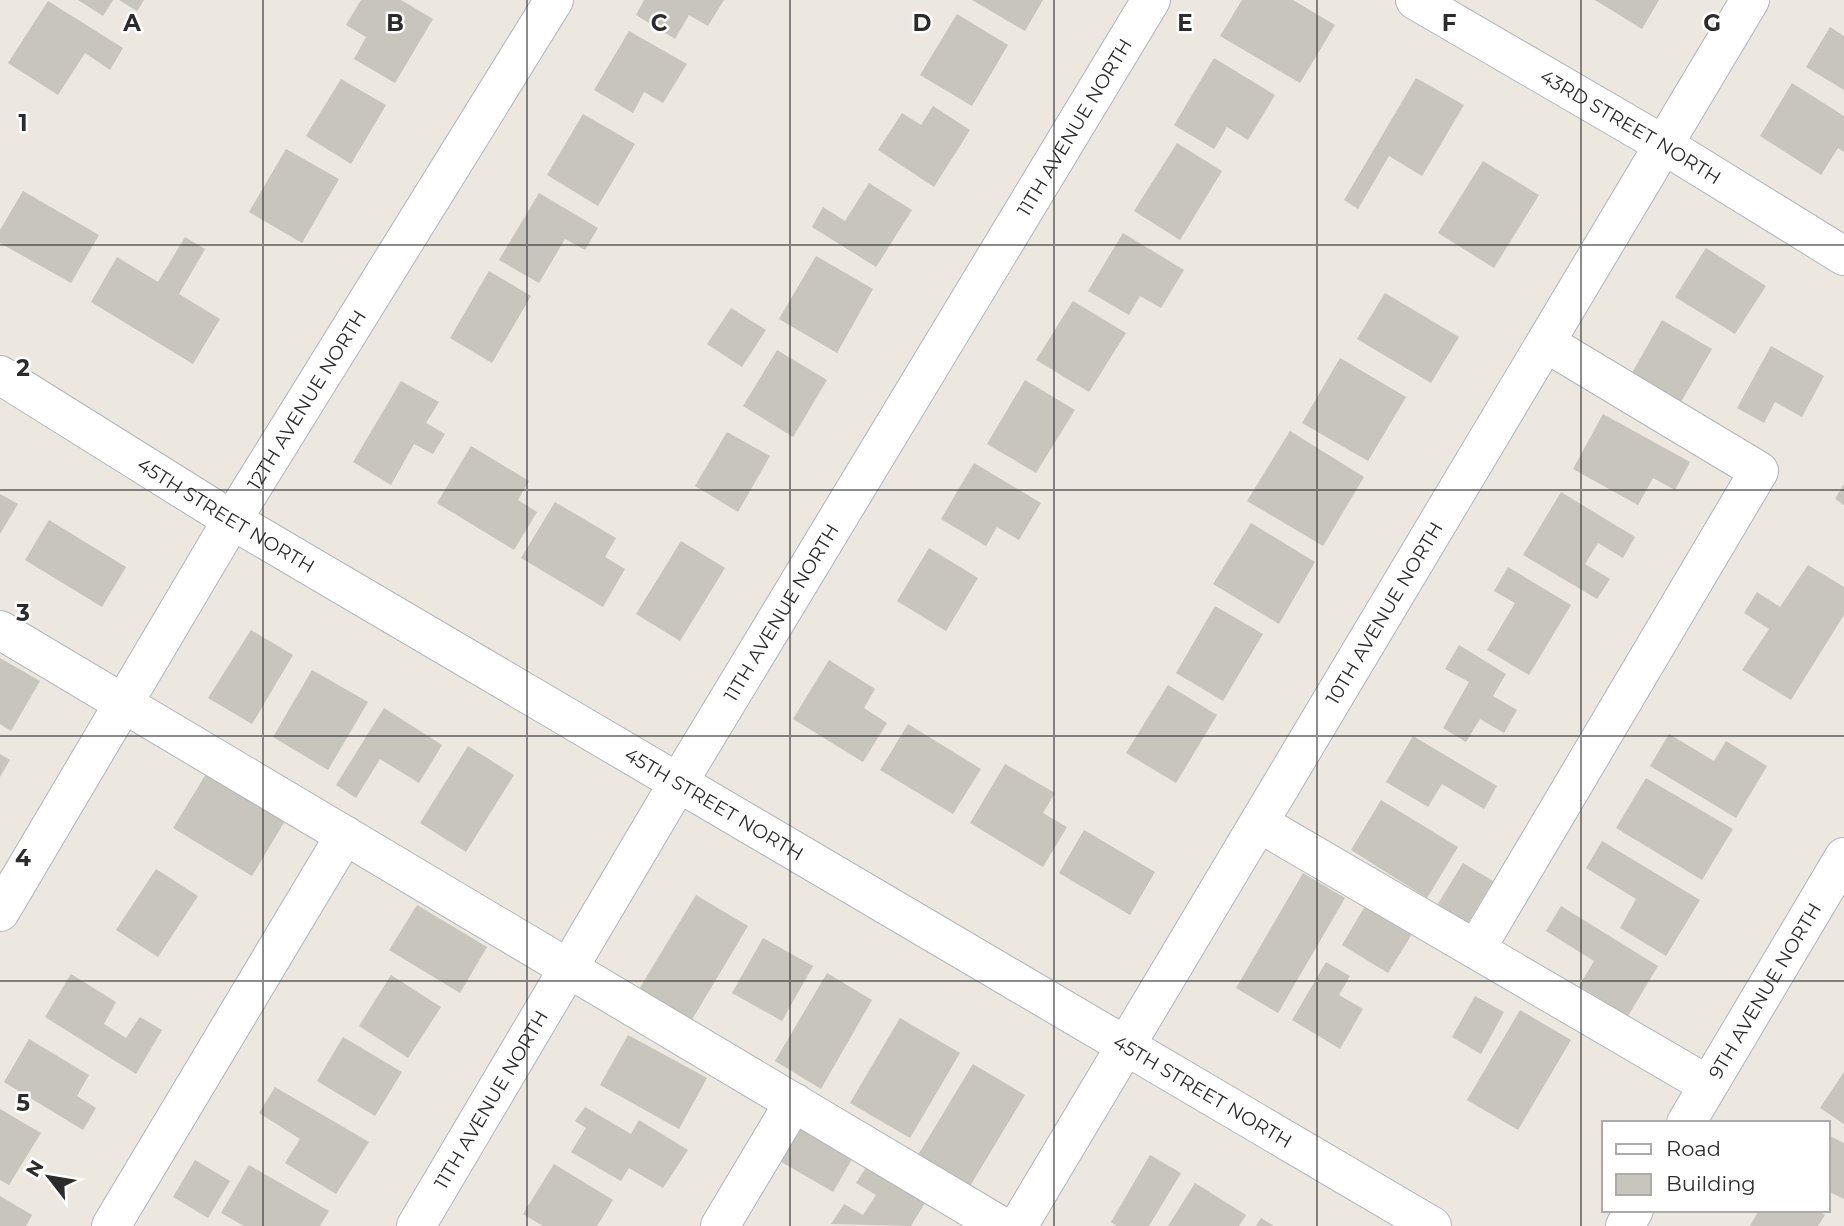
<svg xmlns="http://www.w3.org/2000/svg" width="1844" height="1226" font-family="Montserrat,sans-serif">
<rect width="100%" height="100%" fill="#ece7df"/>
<g fill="#c8c5bd">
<path d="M78 0H113L103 16Z"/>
<path d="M119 0H144L137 11Z"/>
<path d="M361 0H401L433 19 395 83 354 59 366 37 346 25Z"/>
<path d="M644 0H724L708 26 689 15 675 39 636 15Z"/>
<path d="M972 0H1043L1025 31Z"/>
<path d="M1242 0H1293L1335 25 1300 83 1220 36Z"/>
<path d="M1595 0H1659L1642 29Z"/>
<path d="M48 1 123 48 110 70 85 53 58 95 8 63Z"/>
<path d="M957 14 1008 45 972 106 920 75Z"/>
<path d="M1830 27 1844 36V90L1806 67Z"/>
<path d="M629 31 687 64 663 103 644 92 633 113 594 90Z"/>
<path d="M1214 58 1275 95 1248 140 1227 127 1214 149 1174 125Z"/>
<path d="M1416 78 1464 105 1422 176 1389 156 1358 209 1344 200Z"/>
<path d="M341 79 386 105 351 164 306 136Z"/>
<path d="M1792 83 1844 116V152L1838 148 1821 175 1760 136Z"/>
<path d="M933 106 970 130 934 187 878 150 902 113 921 125Z"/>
<path d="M583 114 635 144 598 206 547 175Z"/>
<path d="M1177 143 1222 171 1180 240 1134 211Z"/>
<path d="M286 149 339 179 302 243 249 212Z"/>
<path d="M1483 161 1539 195 1494 268 1438 233Z"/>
<path d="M869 183 912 210 876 267 812 227 823 207 845 221Z"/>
<path d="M23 191 99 235 71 283 0 243V230Z"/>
<path d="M539 193 598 228 585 250 565 239 539 283 499 260Z"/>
<path d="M1123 233 1184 270 1161 308 1140 296 1129 315 1088 291Z"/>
<path d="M185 237 205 249 179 294 220 319 193 364 91 302 117 257 158 282Z"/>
<path d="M1706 248 1766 286 1735 334 1675 297Z"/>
<path d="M816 256 873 289 837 353 779 319Z"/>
<path d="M489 271 531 296 492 363 450 338Z"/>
<path d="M1385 293 1459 337 1431 383 1357 339Z"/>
<path d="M1073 301 1126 333 1089 392 1036 360Z"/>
<path d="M731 308 766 330 742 367 707 344Z"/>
<path d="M1662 320 1712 349 1681 402 1632 373Z"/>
<path d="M1771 346 1824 376 1802 417 1775 402 1764 423 1737 408Z"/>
<path d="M777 350 827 380 793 437 743 406Z"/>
<path d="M1340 358 1406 397 1368 461 1302 423Z"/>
<path d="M1025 380 1075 410 1036 473 987 444Z"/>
<path d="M401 381 439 402 426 423 445 434 433 454 414 444 391 485 353 462Z"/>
<path d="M1603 414 1690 462 1675 490 1653 478 1638 505 1573 469Z"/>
<path d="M1290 431 1364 477 1323 546 1247 501Z"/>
<path d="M727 432 770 456 738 512 695 486Z"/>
<path d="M471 446 529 481 518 500 537 512 514 550 437 503Z"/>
<path d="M974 463 1041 503 1019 540 997 527 986 546 941 519Z"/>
<path d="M1844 484V505L1835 499Z"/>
<path d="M1561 492 1635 537 1623 558 1598 543 1585 564 1610 579 1597 599 1523 555Z"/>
<path d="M0 494 18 504 0 534Z"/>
<path d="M555 502 616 538 605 557 625 569 603 607 521 558Z"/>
<path d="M49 520 126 567 102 607 25 560Z"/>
<path d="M1251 523 1315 562 1279 624 1213 584Z"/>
<path d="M681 541 725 568 680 641 636 614Z"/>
<path d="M929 548 978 578 946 631 897 601Z"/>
<path d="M1808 565 1844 587V615L1791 700 1742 670 1769 629 1744 613 1757 592 1780 607Z"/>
<path d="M1508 567 1571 605 1529 675 1487 650 1515 603 1494 591Z"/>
<path d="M1215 606 1263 634 1223 701 1176 673Z"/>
<path d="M251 630 293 655 252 724 208 698Z"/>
<path d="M1459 645 1506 674 1493 696 1517 710 1504 733 1480 719 1466 742 1443 728 1469 682 1445 669Z"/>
<path d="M0 658 40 681 11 731 0 724Z"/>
<path d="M829 660 875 689 864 708 887 723 863 762 793 719Z"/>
<path d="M312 670 368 702 328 770 273 737Z"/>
<path d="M1168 685 1217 715 1176 783 1126 753Z"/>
<path d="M384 708 442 745 419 783 380 759 356 798 336 785Z"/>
<path d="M908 724 981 769 953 814 880 770Z"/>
<path d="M1669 734 1714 761 1726 741 1767 766 1736 818 1650 766Z"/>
<path d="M1413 736 1497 786 1484 809 1442 784 1428 807 1386 782Z"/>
<path d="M468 746 514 775 466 852 420 823Z"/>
<path d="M0 754 10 760 0 777Z"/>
<path d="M1005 764 1055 793 1043 813 1067 827 1043 867 970 823Z"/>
<path d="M206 774 285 821 252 876 173 828Z"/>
<path d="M1646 778 1733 829 1702 880 1616 828Z"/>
<path d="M1381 800 1458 847 1427 898 1351 850Z"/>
<path d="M1084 830 1155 872 1130 915 1059 873Z"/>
<path d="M1602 841 1700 900 1666 956 1620 928 1636 899 1586 868Z"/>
<path d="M1463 863 1493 881 1466 926 1436 907Z"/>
<path d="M156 869 198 896 158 957 116 930Z"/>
<path d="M1303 873 1345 898 1278 1013 1236 988Z"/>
<path d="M696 895 748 926 690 1023 638 991Z"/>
<path d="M417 905 487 947 460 993 389 950Z"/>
<path d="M1365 906 1412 934 1388 973 1342 945Z"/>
<path d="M1561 906 1658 966 1628 1016 1579 986 1594 961 1546 931Z"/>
<path d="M763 938 813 966 782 1021 732 993Z"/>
<path d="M1326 962 1350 976 1339 995 1363 1009 1340 1049 1292 1020Z"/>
<path d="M827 973 872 1000 821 1089 775 1061Z"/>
<path d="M71 974 116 1002 104 1024 126 1038 140 1017 162 1030 136 1074 45 1017Z"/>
<path d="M391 975 441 1007 408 1058 359 1026Z"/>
<path d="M1475 996 1504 1012 1481 1054 1452 1037Z"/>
<path d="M1520 1010 1571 1040 1518 1130 1467 1100Z"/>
<path d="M900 1018 960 1053 910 1138 850 1103Z"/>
<path d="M628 1035 707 1078 679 1129 600 1085Z"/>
<path d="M343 1037 402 1072 375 1116 317 1081Z"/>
<path d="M29 1039 89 1075 77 1096 96 1108 83 1130 4 1082Z"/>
<path d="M973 1064 1025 1095 967 1191 915 1160Z"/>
<path d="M1844 1072V1124L1820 1108Z"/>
<path d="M275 1087 369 1142 336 1194 285 1163 300 1139 259 1113Z"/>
<path d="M585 1107 631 1134 639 1120 688 1150 663 1188 629 1168 621 1181 571 1152 586 1128 575 1121Z"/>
<path d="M0 1109 41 1133 9 1185 0 1180Z"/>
<path d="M799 1124 854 1156 833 1192 778 1160Z"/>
<path d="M1828 1135 1844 1143V1199L1828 1191Z"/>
<path d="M1150 1155 1181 1173 1149 1226H1117L1111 1222Z"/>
<path d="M195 1160 230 1181 208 1218 173 1197Z"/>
<path d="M869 1163 928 1198 911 1226 831 1224 844 1204 863 1215 876 1195 856 1183Z"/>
<path d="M554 1164 613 1200 597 1226H543L523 1214Z"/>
<path d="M249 1165 329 1211 320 1226H244L221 1213Z"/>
<path d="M1195 1183 1246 1215 1239 1226H1168Z"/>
<path d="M0 1196 32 1215 26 1226H0Z"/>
<path d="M1759 1210H1817L1825 1215 1818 1226H1750Z"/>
<path d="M1261 1218 1274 1226H1256Z"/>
</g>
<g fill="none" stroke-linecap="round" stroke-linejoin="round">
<defs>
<g id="minor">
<path id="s1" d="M1415 0 1664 145 1844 256"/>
<path id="s2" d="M0 375 232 520 1432 1226"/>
<path d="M0 630 1001 1226"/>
<path d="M1259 823 1708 1085"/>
<path id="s3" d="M0 912 232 520 554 0"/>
<path d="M1476 949 1759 471 1546 343"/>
<path id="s4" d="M1686 1123 1844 857"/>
<path d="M111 1226 345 835"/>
<path id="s5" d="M416 1226 678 783 1151 0"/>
<path d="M720 1226 794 1102"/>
<path id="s6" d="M1018 1226 1750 0"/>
<path d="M1625 1226 1634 1210"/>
</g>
</defs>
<use href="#minor" stroke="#b2b4be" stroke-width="40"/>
<use href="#minor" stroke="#fff" stroke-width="38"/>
</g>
<path fill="none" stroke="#2c2c2c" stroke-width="2" stroke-opacity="0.55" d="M263 0V1226M527 0V1226M790 0V1226M1054 0V1226M1317 0V1226M1581 0V1226M0 245H1844M0 490H1844M0 736H1844M0 981H1844"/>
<g text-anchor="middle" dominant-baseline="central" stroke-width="5" stroke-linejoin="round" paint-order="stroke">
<g font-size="19" fill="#2c2c2c" stroke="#fff">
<text stroke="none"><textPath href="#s1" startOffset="250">43RD STREET NORTH</textPath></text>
<text stroke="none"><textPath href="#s5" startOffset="1281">11TH AVENUE NORTH</textPath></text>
<text stroke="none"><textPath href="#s3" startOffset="597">12TH AVENUE NORTH</textPath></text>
<text stroke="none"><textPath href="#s2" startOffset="266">45TH STREET NORTH</textPath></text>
<text stroke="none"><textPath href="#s5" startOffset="714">11TH AVENUE NORTH</textPath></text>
<text stroke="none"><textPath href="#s6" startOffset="714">10TH AVENUE NORTH</textPath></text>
<text stroke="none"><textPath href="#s2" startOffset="833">45TH STREET NORTH</textPath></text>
<text stroke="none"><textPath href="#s4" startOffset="154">9TH AVENUE NORTH</textPath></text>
<text stroke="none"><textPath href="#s2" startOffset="1400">45TH STREET NORTH</textPath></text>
<text stroke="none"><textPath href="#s5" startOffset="147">11TH AVENUE NORTH</textPath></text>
</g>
</g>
<g font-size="23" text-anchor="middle" font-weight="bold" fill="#2c2c2c" stroke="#fff" stroke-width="5" stroke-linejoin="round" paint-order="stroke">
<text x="132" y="31">A</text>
<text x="395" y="31">B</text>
<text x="659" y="31">C</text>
<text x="922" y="31">D</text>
<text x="1185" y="31">E</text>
<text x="1449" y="31">F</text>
<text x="1712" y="31">G</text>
<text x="23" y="131">1</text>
<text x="23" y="376">2</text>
<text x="23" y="621">3</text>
<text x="23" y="866">4</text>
<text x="23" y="1111">5</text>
</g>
<rect x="1602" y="1121" width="228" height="91" fill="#ffffff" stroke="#ababab" stroke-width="2"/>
<rect x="1616" y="1144" width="35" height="10" fill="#ffffff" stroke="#ababab" stroke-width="2"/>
<text x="1666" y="1156" font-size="21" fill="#2c2c2c">Road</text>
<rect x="1616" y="1174" width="35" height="21" fill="#c8c5bd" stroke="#ababab" stroke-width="2"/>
<text x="1666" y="1191" font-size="21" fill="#2c2c2c">Building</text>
<g transform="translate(49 1177) rotate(301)" stroke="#ffffff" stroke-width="5" paint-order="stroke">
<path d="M0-5L12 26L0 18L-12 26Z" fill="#2c2c2c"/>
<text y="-10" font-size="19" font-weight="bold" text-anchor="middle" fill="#2c2c2c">N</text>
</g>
</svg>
